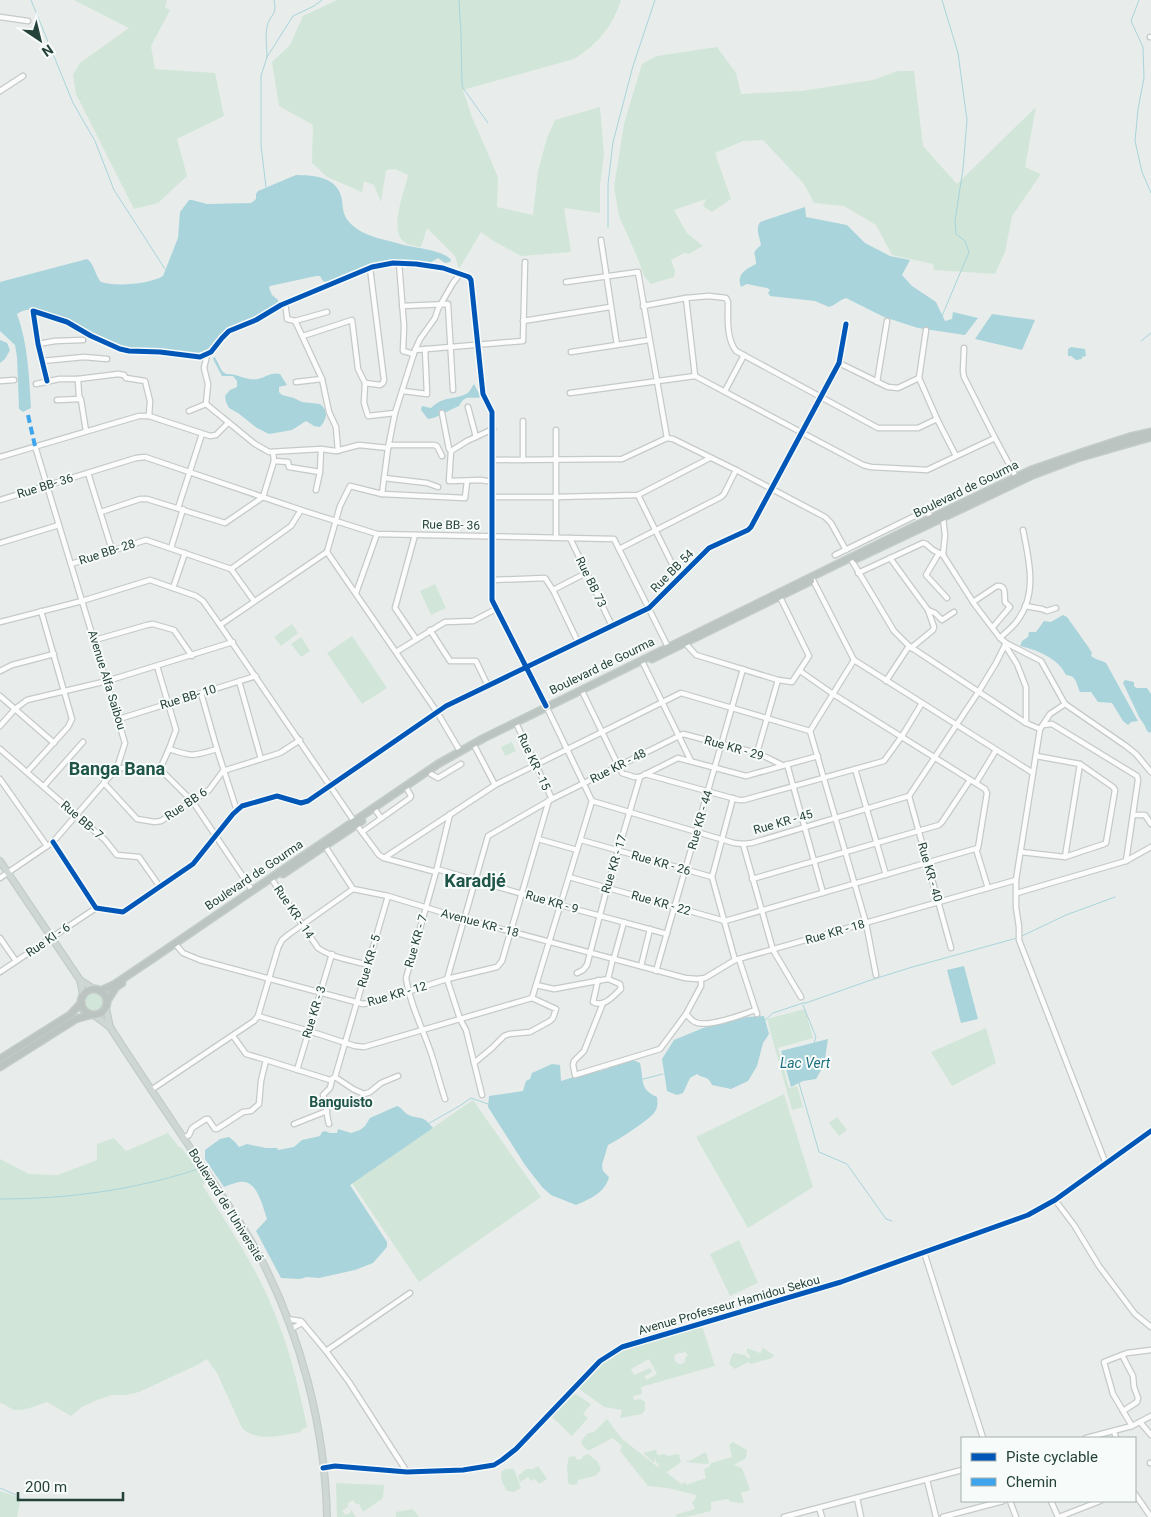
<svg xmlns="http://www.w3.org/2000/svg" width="1151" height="1517" font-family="Roboto,sans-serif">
<rect width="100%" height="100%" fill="#e8edeb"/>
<g fill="#d1e6d8" fill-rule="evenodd">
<path d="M74 0H167L165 7 170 10 151 46 155 69 215 73 224 116 177 139 187 176 158 203 134 209 76 94 73 75 80 63 129 28Z"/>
<path d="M337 0H621C613 26 597 45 574 59L463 90 472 117 498 177 497 207 533 215 538 171 547 138 555 120 600 107 604 154 600 185V213L564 208 571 252 521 256 492 240 481 232 459 269 455 256 427 228 421 247C417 246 410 246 406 243 387 233 405 191 408 175L395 169 386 170 381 202 374 185 364 181 362 192 327 177 312 163 313 125 279 106 272 62 290 45 303 16Z"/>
<path d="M717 47 736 73 741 94 801 91 873 80 898 71H914L923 146 957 184 1036 107 1025 167 1041 174 1012 216 1005 252 995 274 934 270 933 264 892 255 876 225 844 206 814 203 804 184 763 140 743 141 715 153 731 199 712 212 703 206 706 199 674 210 687 233 703 246 689 254 684 253 671 260 675 271 674 277 651 284 644 276 638 259 619 216 614 187 624 124 642 64 657 56Z"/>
<path d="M435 584 446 608 431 615 420 591Z"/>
<path d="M292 624 298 633 281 646 274 637Z"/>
<path d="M352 636 387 688 362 704 327 653Z"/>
<path d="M301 637 310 651 301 657 291 644Z"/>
<path d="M512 742 516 751 505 756 501 747Z"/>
<circle cx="93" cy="1002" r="10"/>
<path d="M805 1009 813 1038 778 1048 789 1088 797 1086 803 1107 792 1110 767 1019Z"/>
<path d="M986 1028 996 1063 952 1086 931 1052Z"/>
<path d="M784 1094 813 1187 748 1228 696 1137Z"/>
<path d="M473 1100 541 1197 419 1282 352 1183Z"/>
<path d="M837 1117 847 1130 839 1136 829 1123Z"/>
<path d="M168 1133 179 1147H181L206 1180 203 1186C232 1231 262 1276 280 1327 292 1359 300 1393 307 1427L301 1430V1432C282 1435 258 1443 242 1428L217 1373 207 1359 195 1366 139 1392 126 1395H112L97 1400 82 1407 71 1416 47 1402C37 1405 26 1411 15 1410 9 1409 6 1404 0 1403V1159L29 1174 58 1175 97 1160V1144L114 1138 126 1151Z"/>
<path d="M739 1240 758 1283 730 1296 710 1254Z"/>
<path d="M702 1326 715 1366 641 1387 642 1394 633 1396 634 1400 640 1399 645 1402V1410L642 1414 620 1418 622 1410 604 1407 578 1388 602 1363 620 1351ZM684 1351 688 1355 685 1358V1362L681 1364 677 1363 674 1359 675 1355 678 1353H683ZM649 1359 657 1374 646 1380 645 1376 652 1372 650 1368 634 1375 631 1369Z"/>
<path d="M747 1348 760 1353 763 1348 774 1355 772 1358 751 1364 748 1362 735 1369 729 1364 732 1355 734 1353 745 1355 749 1359 750 1356 747 1353Z"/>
<path d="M574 1393 591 1404 583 1414 588 1418 572 1436 551 1416Z"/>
<path d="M607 1419 622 1439 658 1467 659 1464 656 1463 655 1457 654 1463 643 1453 655 1450 656 1449 657 1454 659 1455 665 1454 667 1456 679 1454 681 1462 667 1472 665 1471 681 1484 686 1482V1485L706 1478 704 1469 709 1467 711 1463 732 1457 729 1445 733 1442 747 1450 746 1458 734 1465 742 1468 750 1490 741 1493 744 1503 730 1502 728 1499 711 1502V1511L686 1517H677L675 1515 695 1509 692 1502 695 1500 696 1495 668 1488 648 1486 620 1451 622 1446 613 1438 588 1451 581 1443 582 1440 588 1433 594 1432Z"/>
<path d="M706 1452 709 1463 707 1464 685 1462 691 1460Z"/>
<path d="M588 1454 598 1462 601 1470 595 1476 578 1480 577 1484 571 1485 568 1483 567 1466 569 1457 575 1456 577 1460 582 1459 583 1456Z"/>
<path d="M538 1466 547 1479 539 1484 535 1479 531 1481 528 1477 520 1482 518 1476 526 1469H533Z"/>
<path d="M506 1469H514L521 1488 514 1492 507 1491 502 1482 501 1472Z"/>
<path d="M336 1483 384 1485 383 1498 363 1512 359 1504H356L353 1500 347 1504 349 1506 342 1511 346 1515 351 1512 349 1507 356 1517H337Z"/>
<path d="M0 1491 21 1498 17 1517H0Z"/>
<path d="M413 1509 419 1517H396V1512Z"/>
</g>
<g fill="#a9d4db">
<path d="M296 175C314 175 339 177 342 200 343 210 343 216 351 224 363 236 382 239 397 243 410 248 443 249 451 260L450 262 445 263 438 258 430 263 407 261 378 263 326 282 323 281 320 276H316L270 286 269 288 272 295 278 300V302L275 307 257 318 226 330 209 352 203 355 135 350C126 348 117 346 109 342 87 332 39 297 17 314 28 344 29 376 31 408L23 412 19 409 17 357 15 345 0 331V282L87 259C94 263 95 275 101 282 116 287 150 284 163 276L178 238 180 212 189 200H192L207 204 251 203 256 199V194L258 191Z"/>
<path d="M805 207 806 217 847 225 865 243 890 256 910 260 902 275 912 286 936 302 945 321 952 319 953 312 978 318 965 335 918 328 884 317 846 298C839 300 836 305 829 307L815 301 770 296 768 293 770 290 767 288 747 284 741 287C736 274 746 269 756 264 756 251 750 255 761 245 760 237 755 230 760 222Z"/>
<path d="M992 314 1035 320 1022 350 975 339Z"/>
<path d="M0 340 7 343 10 350 5 359 0 363Z"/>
<path d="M1071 347 1085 349 1086 356 1082 357V359L1076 360 1071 356H1068V349Z"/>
<path d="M215 357 222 371 226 374C237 373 246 381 258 379 266 377 272 372 280 374L287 385 279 387V392L282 395 294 398 302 402 320 404C329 411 327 419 320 427L314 426 306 421 292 430 269 434 257 428 238 413 229 408 226 402 225 396 230 390 237 387V381L233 376H222L214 361 213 358Z"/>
<path d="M474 384 481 397C469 400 466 393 459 406 451 409 435 419 428 419L421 410 422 406 431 408C445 395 451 401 466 394 470 392 471 388 474 384Z"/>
<path d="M1063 615 1067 617 1089 648 1092 653 1091 656C1096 660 1101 660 1106 663L1138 721 1131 722 1128 725 1123 721 1112 703 1098 702 1091 692H1080C1076 683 1077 676 1066 675 1058 658 1037 650 1020 646L1022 641 1028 637 1029 632H1036L1044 621 1051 622Z"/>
<path d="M1125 680 1134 682V686L1136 688H1147L1151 694V731L1150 733 1147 731 1145 726 1139 717 1123 683Z"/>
<path d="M964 966 978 1019 961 1023 947 970Z"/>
<path d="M764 1016 769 1034 763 1043 757 1066 748 1081 731 1089 712 1085C708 1075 703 1079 697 1074L690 1078 683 1093 677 1095 667 1091 662 1059 674 1040 703 1028 747 1017Z"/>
<path d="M828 1039 824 1065 816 1079 803 1081 791 1087 781 1051Z"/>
<path d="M633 1060 640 1063C644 1080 639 1089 657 1097 658 1103 658 1108 654 1113 650 1119 617 1141 608 1145L602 1165 603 1171 609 1177C605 1193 590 1199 576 1205L551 1195 542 1187 525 1165 488 1107 489 1096 523 1091 526 1081 530 1079 532 1073 552 1064 560 1065 561 1081 593 1071H600Z"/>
<path d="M397 1106C402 1108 403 1111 407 1114 419 1121 422 1113 433 1128L350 1185 387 1242V1247L373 1263 355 1270 319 1278 307 1277 300 1279 281 1278 256 1231 267 1219C263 1208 258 1183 244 1182 238 1181 230 1185 224 1187L205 1159V1150L220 1139 229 1137 235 1142 239 1147 247 1144 266 1148H277L278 1150 294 1147 302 1140 320 1136 322 1132 325 1131 330 1133H337L338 1129 351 1133 360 1130 365 1126 370 1118Z"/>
</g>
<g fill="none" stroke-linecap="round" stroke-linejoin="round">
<g stroke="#a9d4db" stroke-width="1">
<path d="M31 0 73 103 95 141 114 190 165 269"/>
<path d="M459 0 461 34 462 84 463 88 488 123"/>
<path d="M942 0 958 53 967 120 963 169 955 221 956 234 965 241 969 252 942 316"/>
<path d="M1139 0 1131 21 1143 47 1144 78 1138 109 1135 141 1142 172 1151 193"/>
<path d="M267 57C267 47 265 36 267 27 269 15 278 16 274 0"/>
<path d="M266 187 261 145V76L267 57 293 16 314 6 322 0"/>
<path d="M608 227V184L613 142 633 66 655 0"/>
<path d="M1141 341 1151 333"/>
<path d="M1022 936 1066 915 1115 897"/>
<path d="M803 1005 816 1037 814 1043"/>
<path d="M765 1020 773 1013 803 1003H806L868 981 909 968 1017 938"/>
<path d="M643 1079 663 1074"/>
<path d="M799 1083 819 1152 847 1164 886 1219 892 1221"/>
<path d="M428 1124 461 1105 471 1098 488 1104"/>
<path d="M0 1199C67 1199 135 1190 198 1169"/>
<path d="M0 1488 16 1495"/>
</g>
<defs>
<g id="minor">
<path d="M0 17 28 21"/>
<path d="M1150 37H1151"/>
<path d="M0 91 23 76"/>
<path d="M601 240 617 345"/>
<path d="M399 263 404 326 403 351 414 354"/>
<path d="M566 282 638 272 667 438"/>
<path d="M686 298 709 296 726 298 728 302C728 317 726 338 736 351L878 428H918L937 419"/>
<path d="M285 303 287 317V319L295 321 298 327 322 379 329 412 336 427 338 451"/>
<path d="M402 306 448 304 453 390"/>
<path d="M643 306 686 298 695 376"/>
<path d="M295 321 327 312"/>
<path d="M523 321 610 307"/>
<path d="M926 330 919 378 937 419 956 456"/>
<path d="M303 336 352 320 358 369 365 383 364 403 368 416 395 413"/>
<path d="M38 344 55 341 83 340"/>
<path d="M964 348 963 371 964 377 995 438 1016 477"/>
<path d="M415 350 523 341 525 262"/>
<path d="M571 352 649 340"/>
<path d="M42 361 84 357 107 359"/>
<path d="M839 363 888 387 898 388 919 378"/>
<path d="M78 379 79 396 81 400 86 431"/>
<path d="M0 381 14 380"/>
<path d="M47 381 38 344 33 311 67 322 91 336 120 349 129 351 160 352 200 357 211 352 222 338 229 331 256 320 281 305 372 267 393 263 416 264 443 268 469 277 471 280 482 385 483 394 492 412V600L546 706"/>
<path d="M296 382 322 379"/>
<path d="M877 382 887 321"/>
<path d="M365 383 380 385 383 383 384 380 370 268"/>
<path d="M36 384 59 379H78L118 374 124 375 126 378 145 381 150 401 149 416"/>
<path d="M403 391 427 394 425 349"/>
<path d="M725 391 744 355"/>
<path d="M570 393 695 376 863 465 871 467 927 470 995 438"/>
<path d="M57 400 80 399"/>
<path d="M206 404 208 384 204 368 207 355"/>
<path d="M468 407 476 437"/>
<path d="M189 411 206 404 255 444 269 452 321 449 336 451 359 445 388 448"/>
<path d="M442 413 449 449 451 451 449 481 481 480 492 482"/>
<path d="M667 438 673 439 736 470 825 517 831 523 846 550"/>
<path d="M389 445H434L437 446 442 456"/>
<path d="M451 451 467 441 493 429"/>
<path d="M273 452 274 461 288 462 289 467 320 472 321 449"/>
<path d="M0 457 139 416H149L210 436 216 435 228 423"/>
<path d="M492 460 622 459 667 438"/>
<path d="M523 460V421"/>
<path d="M88 473 112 550"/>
<path d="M384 478 427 483 438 487"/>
<path d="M316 490 320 472"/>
<path d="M382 494 388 448 395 413 415 350 420 339 435 318 438 309 453 283 460 274"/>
<path d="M638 495 679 578"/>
<path d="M492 497H556L638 495 710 458"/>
<path d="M0 500 136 458 145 457 301 510 377 534 614 539 668 647"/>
<path d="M178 508 202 434"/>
<path d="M101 512 140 499H147L225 523 263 497 274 461"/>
<path d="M943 518 945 535 943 555"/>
<path d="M415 535 395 608 416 639"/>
<path d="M556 537V430"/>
<path d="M570 538 612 626"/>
<path d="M0 543 59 525"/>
<path d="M171 548 183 509"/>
<path d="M619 549 721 497 724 494 736 470"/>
<path d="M327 552 437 712 460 751"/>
<path d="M939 553 926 575 947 598"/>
<path d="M835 555 927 510 931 518"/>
<path d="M890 558 928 610 934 627 933 630 911 648"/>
<path d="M852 561 894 631 909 646 1026 723 1040 729"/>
<path d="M71 564 146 540 231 569 291 526 301 510"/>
<path d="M231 569 254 601"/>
<path d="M858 573 923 543 926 544 933 550 943 555 975 605 1000 638 1006 643 1041 661 1065 704 1126 746 1136 754 1151 772"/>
<path d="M492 580 545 578 553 590 578 642"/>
<path d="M813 580 854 660 1033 773"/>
<path d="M173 588 185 553"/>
<path d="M553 590 586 573"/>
<path d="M356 593 377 534"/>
<path d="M973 602 997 586C1007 585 1004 595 1005 602L1010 607 993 627"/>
<path d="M1025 606 1042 609 1047 611 1056 608"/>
<path d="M928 610 935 613 942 620 954 612"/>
<path d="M0 622 82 601 150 580 196 596 203 601 220 625 354 821"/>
<path d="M220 625 327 552 340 506 350 486 382 494 465 498 467 481"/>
<path d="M430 630 450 661H476L488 686"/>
<path d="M1000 638C1006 632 1013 627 1017 621 1038 594 1029 560 1023 530"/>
<path d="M95 640 147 625 153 624 174 630 192 656"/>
<path d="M686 644 696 655 778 680 792 682 809 656 780 597"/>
<path d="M1005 645 1017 664 1026 687V723"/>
<path d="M396 652 445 622 473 621 496 609"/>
<path d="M854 660 810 731 866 923 876 975"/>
<path d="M643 663 691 761"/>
<path d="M157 666 176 730 169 749 160 769"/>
<path d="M0 671 12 665 54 654"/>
<path d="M239 681 261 759"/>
<path d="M886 681 909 646"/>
<path d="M201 693 217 749 237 811"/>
<path d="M583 693 622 773 634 777H640L678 758 746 776 818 756"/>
<path d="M0 696 54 743"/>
<path d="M1065 704 1050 714 1040 729 1016 880V907L1019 927V940L1106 1164"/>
<path d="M548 710 592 801 734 843 743 844 752 843 909 796 979 691 996 663 1006 643"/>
<path d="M119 719 256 676"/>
<path d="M517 725 552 799"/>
<path d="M1043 725 1052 724 1137 776 1138 780 1126 861"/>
<path d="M0 726 15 709 27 700 107 681 233 642"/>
<path d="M475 747 495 785"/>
<path d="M0 749 105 840 117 855 139 857 160 887"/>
<path d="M169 749C193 757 193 756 217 749"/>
<path d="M757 753 778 680"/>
<path d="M787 764 823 893"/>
<path d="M117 768 160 769 193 802 252 890"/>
<path d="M855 769 886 875"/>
<path d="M27 772 68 727 72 719 41 611"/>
<path d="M431 774 438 778 461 764"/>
<path d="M645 774 739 800H744L884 761 902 736 922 703"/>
<path d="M0 779 47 846"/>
<path d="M104 783 137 819 155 822 161 821 209 790 223 771 280 753 300 740"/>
<path d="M976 783 996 750"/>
<path d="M44 786 83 742"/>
<path d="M909 796 951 948"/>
<path d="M733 798 712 877 735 960"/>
<path d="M376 811 381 818"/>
<path d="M1133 815H1145L1151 824"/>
<path d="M356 824 379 855 384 858 436 872"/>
<path d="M362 832 410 798 411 796 407 789"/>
<path d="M538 839 577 850"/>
<path d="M581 840 712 877"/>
<path d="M53 842 96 908 123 912 193 864 233 814 242 806 277 796 301 803 308 801 446 706 649 608 709 548 748 530 751 527 839 363 846 324"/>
<path d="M743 844 773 950 801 997"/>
<path d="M325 846 353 889 388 896 464 919 685 978 697 979 705 978 735 960 1016 880"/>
<path d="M976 849 988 888"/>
<path d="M1021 852 1065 857 1104 844 1106 843 1115 790 1113 787 1080 764 1036 756"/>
<path d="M1065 857 1080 764"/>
<path d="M384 858 495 785 681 693 810 731"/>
<path d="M437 869 560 905 667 934"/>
<path d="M569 877 725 921 978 848 987 793 985 789 833 694 800 671"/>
<path d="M0 878 53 842 117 768 125 743 35 446"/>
<path d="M752 879 939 825 942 822 970 780"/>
<path d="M273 881 318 948C332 958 352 960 368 965"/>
<path d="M1017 893 1126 861 1151 847"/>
<path d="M0 938 16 961"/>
<path d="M177 946 183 953 200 960 363 1004 376 1002 447 979 497 967 502 961 549 800"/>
<path d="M614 958 624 922"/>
<path d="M739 959 757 1014"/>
<path d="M641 966 650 929"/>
<path d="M656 971 743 669"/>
<path d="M0 972 96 908"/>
<path d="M577 973 583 970 587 965 607 888 640 777"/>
<path d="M598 980 593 1002C604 1008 613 996 621 989L620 984 608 979"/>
<path d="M536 985 554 989 608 979 613 958"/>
<path d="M532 998 592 801"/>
<path d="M603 1003 584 1051 574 1061 573 1065 575 1075 660 1049 686 1014 701 986V979"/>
<path d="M686 1014C689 1017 692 1021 695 1022 706 1028 742 1015 755 1010"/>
<path d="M258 1016 309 1031 355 1046 364 1047 532 998 556 1009 553 1018 550 1021 530 1032 509 1034 504 1036 492 1048 474 1063"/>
<path d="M266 1060 330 1080 335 1077 388 896"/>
<path d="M297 1070 332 954"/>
<path d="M335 1077 353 1089 364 1094 370 1092 381 1083 398 1076"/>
<path d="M151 1090 254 1021 258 1016 278 948 282 940 288 935 353 889"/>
<path d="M482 1095 466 1030 460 1019 447 979 488 836 552 799 683 734 757 753 770 759 782 765"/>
<path d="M445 1099C440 1084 436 1068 431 1053 423 1029 410 1005 406 978L436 872 450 814"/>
<path d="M294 1124 327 1111"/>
<path d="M329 1124C326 1114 327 1105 323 1095L330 1088 332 1080"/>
<path d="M183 1138 189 1135 192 1128 206 1119H208L215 1129H217L243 1112 251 1111 259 1104 261 1081 266 1060 246 1054 233 1036"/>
<path d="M1055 1200 1074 1225 1099 1266 1135 1314 1151 1327"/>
<path d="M924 1252 983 1438"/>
<path d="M287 1319 301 1321 326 1351 349 1382 407 1472"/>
<path d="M291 1329 300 1324 303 1323"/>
<path d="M326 1351 410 1293"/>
<path d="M1122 1355 1133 1376 1134 1387 1138 1398 1137 1402 1123 1411"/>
<path d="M1140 1422 1151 1435"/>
<path d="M1132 1426 1113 1394 1104 1362 1127 1353 1151 1350"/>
<path d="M1114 1431 1116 1438"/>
<path d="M1086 1438 1132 1426 1151 1416"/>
<path d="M1150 1463H1151"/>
<path d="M323 1468 335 1466 407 1472 463 1470 494 1465 502 1460 516 1449 600 1361 622 1347 841 1282 1028 1215 1055 1200 1151 1131"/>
<path d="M927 1480 936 1517"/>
<path d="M1135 1494 1151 1517"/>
<path d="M857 1498 861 1517"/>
<path d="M1010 1501 1016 1517"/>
<path d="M1051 1501 1058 1517"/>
<path d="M819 1508 822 1517"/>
<path d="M784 1517 962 1470"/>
<path d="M943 1517 1003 1501"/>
<path d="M1059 1517 1100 1501"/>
</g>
<g id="major">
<path d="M0 861 80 980 83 995"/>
<path d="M80 980 94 989"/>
<path d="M106 1008 110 1027"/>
<path d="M94 1015 110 1027C144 1080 180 1132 215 1185 230 1208 246 1230 259 1255 301 1335 325 1427 327 1517"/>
</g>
<g id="highway">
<path d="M856 559 1033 475 1078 458 1151 437"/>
<path d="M652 659 811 581"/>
<path d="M283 874 362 821"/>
<circle cx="94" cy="1002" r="13"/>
<path d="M100 991 115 984 158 955 438 764 484 738 931 518 1031 470 1083 452 1129 437 1151 432"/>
<path d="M107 1001 116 987 122 983"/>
<path d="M0 1059 70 1015 81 1003"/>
<path d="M0 1067 76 1019 90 1015"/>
</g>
</defs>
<use href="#minor" stroke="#c5cac8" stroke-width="7"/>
<use href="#major" stroke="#c3ccc9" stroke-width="8"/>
<use href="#highway" stroke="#c3ccc9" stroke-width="9"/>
<use href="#minor" stroke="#fcfcfc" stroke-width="4.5"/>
<use href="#major" stroke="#cfd7d5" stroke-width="5.5"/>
<use href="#highway" stroke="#bcc4c2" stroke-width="6"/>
<path stroke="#3ea4ec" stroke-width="4" stroke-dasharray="8 4" stroke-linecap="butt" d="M28 415 35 446"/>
<defs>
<g id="cycleway">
<path d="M47 381 38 344 33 311 67 322 91 336 120 349 129 351 160 352 200 357 211 352 222 338 229 331 256 320 281 305 372 267 393 263 416 264 443 268 469 277 471 280 482 385 483 394 492 412V600L546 706"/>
<path d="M53 842 96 908 123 912 193 864 233 814 242 806 277 796 301 803 308 801 446 706 649 608 709 548 748 530 751 527 839 363 846 324"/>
<path d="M323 1468 335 1466 407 1472 463 1470 494 1465 502 1460 516 1449 600 1361 622 1347 841 1282 1028 1215 1055 1200 1151 1131"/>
</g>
</defs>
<use href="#cycleway" stroke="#f7fbf9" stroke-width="8"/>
<use href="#cycleway" stroke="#0057b8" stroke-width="5"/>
</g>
<g text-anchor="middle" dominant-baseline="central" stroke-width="4" stroke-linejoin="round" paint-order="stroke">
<g font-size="12" fill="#24423a" stroke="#f7fbf9">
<text transform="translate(45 486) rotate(-17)">Rue BB- 36</text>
<text transform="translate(966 489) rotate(-26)">Boulevard de Gourma</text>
<text transform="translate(451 525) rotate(1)">Rue BB- 36</text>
<text transform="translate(107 552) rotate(-18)">Rue BB- 28</text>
<text transform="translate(672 571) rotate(-45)">Rue BB 54</text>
<text transform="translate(591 582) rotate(64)">Rue BB 73</text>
<text transform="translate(602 666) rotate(-26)">Boulevard de Gourma</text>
<text transform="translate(107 680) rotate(73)">Avenue Alfa Saibou</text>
<text transform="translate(188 697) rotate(-17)">Rue BB- 10</text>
<text transform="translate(734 748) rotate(16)">Rue KR - 29</text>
<text transform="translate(534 762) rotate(65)">Rue KR - 15</text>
<text transform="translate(618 766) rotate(-27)">Rue KR - 48</text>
<text transform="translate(186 804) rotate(-34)">Rue BB 6</text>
<text transform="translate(82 820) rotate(41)">Rue BB- 7</text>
<text transform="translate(700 820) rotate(-74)">Rue KR - 44</text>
<text transform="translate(783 822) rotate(-16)">Rue KR - 45</text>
<text transform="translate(661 863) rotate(16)">Rue KR - 26</text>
<text transform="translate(614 864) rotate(-73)">Rue KR - 17</text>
<text transform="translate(930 872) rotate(74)">Rue KR - 40</text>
<text transform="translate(254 875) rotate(-34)">Boulevard de Gourma</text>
<text transform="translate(552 902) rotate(16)">Rue KR - 9</text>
<text transform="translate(661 903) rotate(16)">Rue KR - 22</text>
<text transform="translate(294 912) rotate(56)">Rue KR - 14</text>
<text transform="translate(480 923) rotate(15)">Avenue KR - 18</text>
<text transform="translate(835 932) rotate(-16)">Rue KR - 18</text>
<text transform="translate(48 940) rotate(-34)">Rue KI - 6</text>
<text transform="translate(416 941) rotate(-74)">Rue KR - 7</text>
<text transform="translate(369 961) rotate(-74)">Rue KR - 5</text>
<text transform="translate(397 994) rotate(-16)">Rue KR - 12</text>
<text transform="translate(314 1012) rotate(-73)">Rue KR - 3</text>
<text transform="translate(226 1205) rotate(58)">Boulevard de l'Université</text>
<text transform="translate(729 1305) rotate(-16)">Avenue Professeur Hamidou Sekou</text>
</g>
<g font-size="14" font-style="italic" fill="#1c6f80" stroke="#f7fbf9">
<text x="805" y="1063">Lac Vert</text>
</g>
<g font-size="14" font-weight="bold" fill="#1f5548" stroke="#f7fbf9">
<text x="341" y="1102">Banguisto</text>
</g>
<g font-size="18" font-weight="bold" fill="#1f5548" stroke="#f7fbf9">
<text x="117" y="768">Banga Bana</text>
<text x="475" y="880">Karadjé</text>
</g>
</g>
<rect x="961" y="1437" width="175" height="65" fill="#f7fbf9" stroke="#a3b1ad"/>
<rect x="971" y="1453" width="25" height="8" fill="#0057b8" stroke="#a3b1ad"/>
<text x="1006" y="1462" font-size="15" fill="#24423a">Piste cyclable</text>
<rect x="971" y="1478" width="25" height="8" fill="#3ea4ec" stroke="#a3b1ad"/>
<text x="1006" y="1487" font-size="15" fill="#24423a">Chemin</text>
<g transform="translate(40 40) rotate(145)" stroke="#f7fbf9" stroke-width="4" paint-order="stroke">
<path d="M0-4L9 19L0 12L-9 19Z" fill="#24423a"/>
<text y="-8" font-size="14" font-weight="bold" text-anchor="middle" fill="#24423a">N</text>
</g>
<path d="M18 1492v8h105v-8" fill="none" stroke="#24423a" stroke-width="2.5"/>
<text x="25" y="1492" font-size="15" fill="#24423a" stroke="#f7fbf9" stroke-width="4" paint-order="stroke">200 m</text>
</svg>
